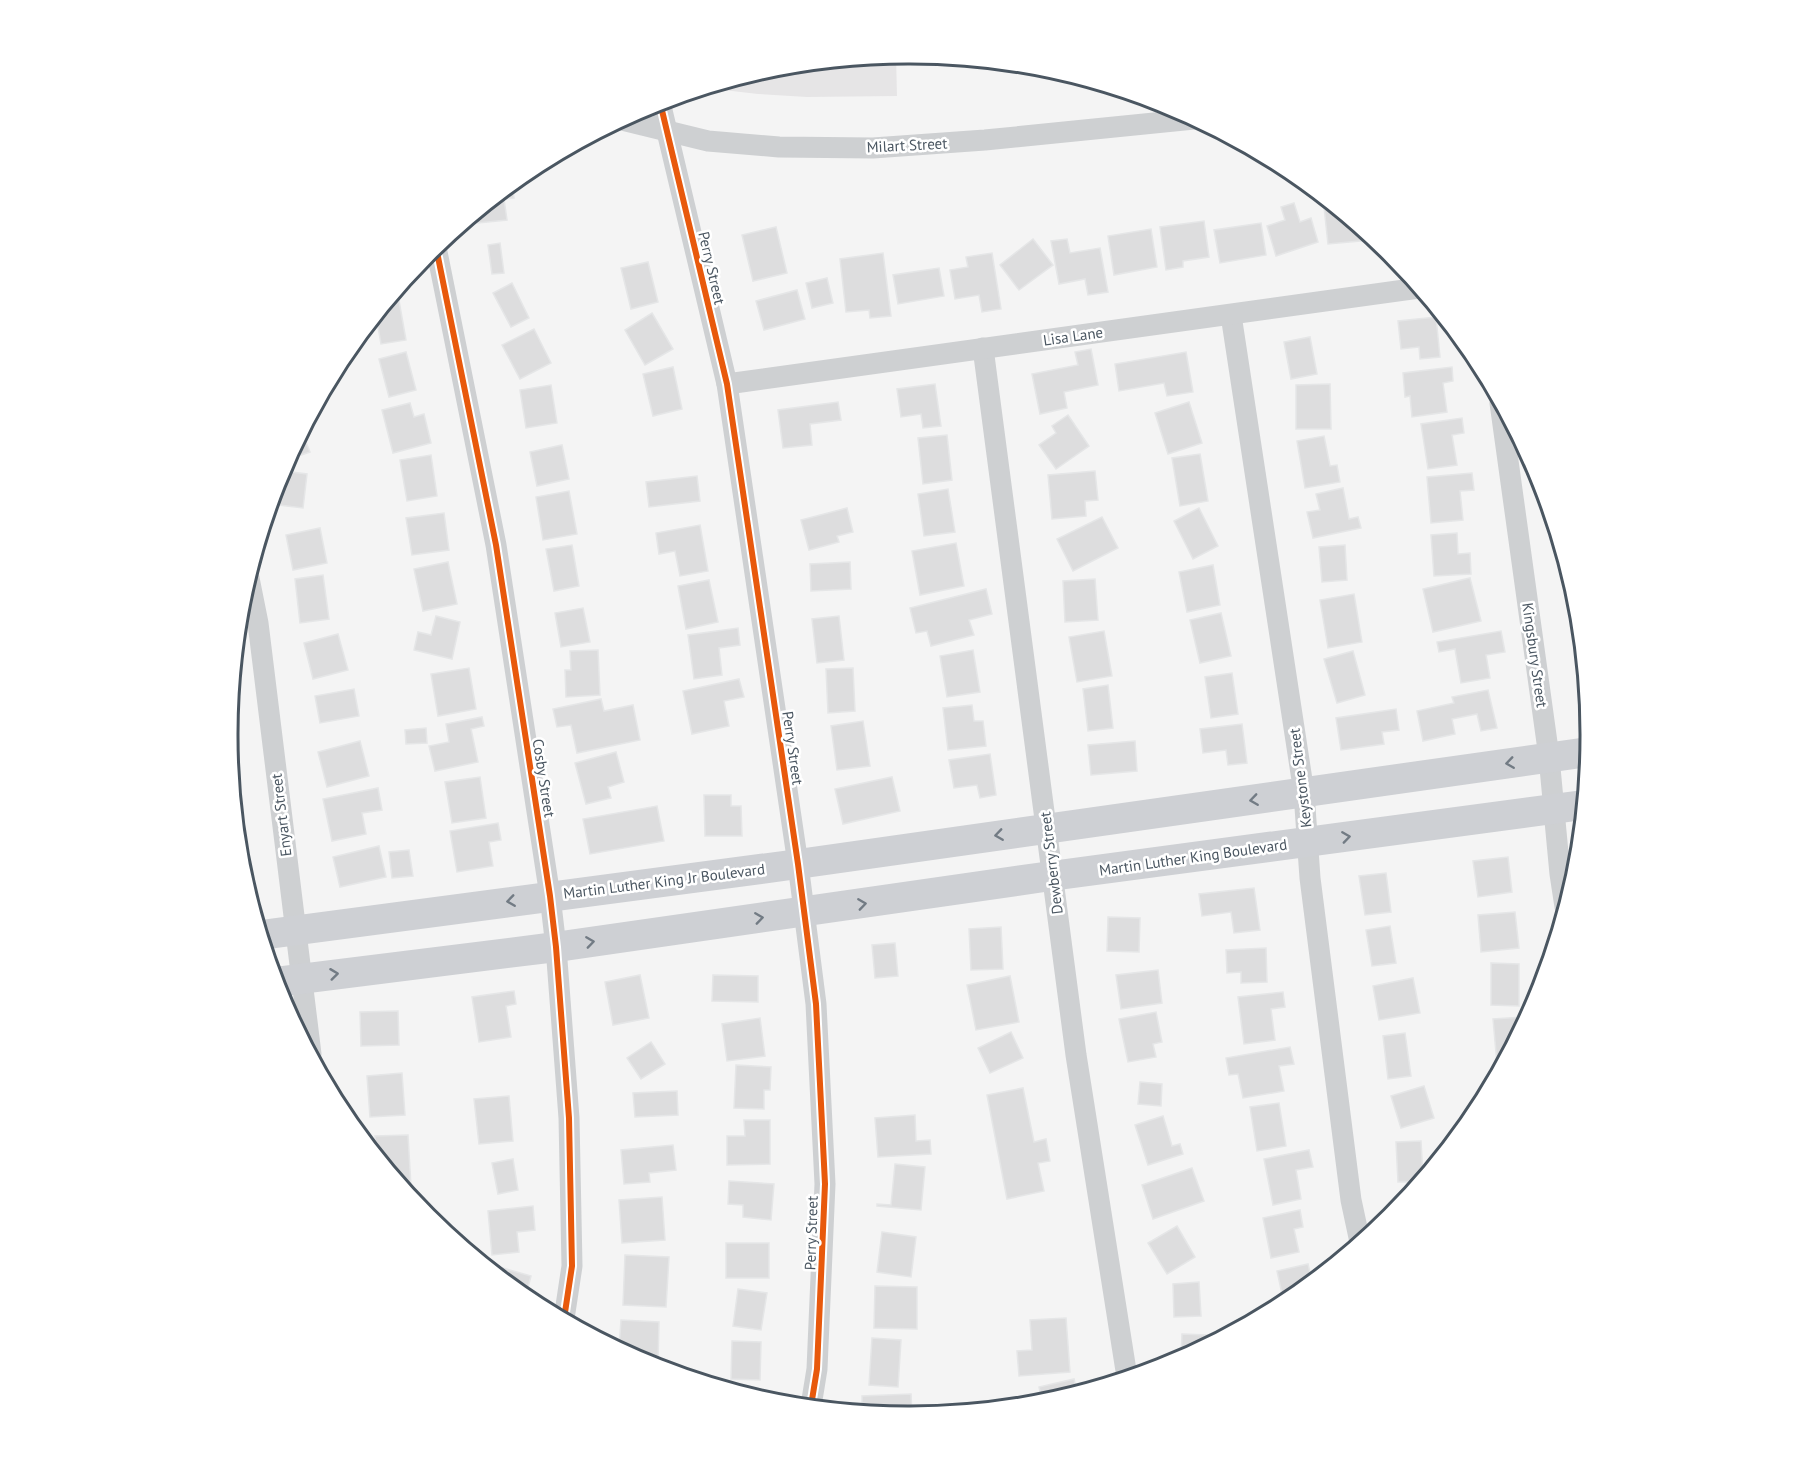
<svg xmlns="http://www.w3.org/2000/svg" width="1818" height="1470" font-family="'PT Sans',sans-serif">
<rect width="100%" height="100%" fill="#f4f4f4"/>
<path fill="#e6e5e6" d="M896 55 897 96 807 97 758 94 706 88 776 67Z"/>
<g fill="#ddddde" stroke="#e5e6e7" stroke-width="1.5">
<path d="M512 184 514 198 504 199 507 220 478 223 477 213Z"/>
<path d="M1294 203 1300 222 1311 218 1318 242 1276 256 1267 226 1285 220 1281 207Z"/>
<path d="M1333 206 1370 237 1371 240 1328 244 1324 207Z"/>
<path d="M1204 221 1209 257 1183 261V267L1166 270 1160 227Z"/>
<path d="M1261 223 1266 255 1220 263 1214 230Z"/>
<path d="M776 227 787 273 753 281 742 235Z"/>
<path d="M1151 229 1157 267 1114 275 1108 236Z"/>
<path d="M1033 239 1053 265 1019 290 1000 265Z"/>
<path d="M1067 239 1070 253 1100 248 1108 292 1088 295 1085 279 1059 284 1051 241Z"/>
<path d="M500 243 504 273 492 274 488 245Z"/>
<path d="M883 253 891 316 870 318 869 310 846 312 840 259Z"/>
<path d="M992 253 1001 309 982 312 979 295 955 299 950 270 968 267 966 257Z"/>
<path d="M648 262 658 302 631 309 621 268Z"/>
<path d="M939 268 944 296 898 304 893 275Z"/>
<path d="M827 278 833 303 812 308 806 283Z"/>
<path d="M512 283 529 318 511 327 493 293Z"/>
<path d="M797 290 805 319 764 330 756 301Z"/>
<path d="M398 295 406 340 381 344 378 327 366 329 392 296Z"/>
<path d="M652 313 673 349 645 365 625 330Z"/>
<path d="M1436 317 1440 357 1420 359 1419 347 1401 349 1398 321Z"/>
<path d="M534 329 551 363 520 379 502 345Z"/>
<path d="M1310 337 1317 374 1291 379 1284 342Z"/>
<path d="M1091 349 1098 385 1064 392 1067 408 1040 414 1032 374 1078 365 1075 352Z"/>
<path d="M406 352 416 390 389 397 379 359Z"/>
<path d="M1186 352 1193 392 1167 396 1164 383 1119 391 1115 364Z"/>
<path d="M673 367 682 409 653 416 643 374Z"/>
<path d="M1452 367 1453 381 1443 383 1447 412 1412 417 1410 396 1405 397 1403 373Z"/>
<path d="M935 384 941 426 923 428 921 414 901 417 897 389Z"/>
<path d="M1330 384 1331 429H1296V385Z"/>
<path d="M551 385 557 423 526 428 520 390Z"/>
<path d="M838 402 841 420 810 424 812 445 783 448 778 410Z"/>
<path d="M1189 402 1202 443 1168 454 1155 413Z"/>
<path d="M410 403 414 417 424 414 431 443 393 453 382 410Z"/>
<path d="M1068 415 1089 446 1056 469 1039 445 1056 433 1052 426Z"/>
<path d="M1462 418 1464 433 1452 435 1457 465 1428 469 1421 424Z"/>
<path d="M302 432 310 452 287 460Z"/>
<path d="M947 435 952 480 923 484 918 438Z"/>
<path d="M1324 436 1330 466 1337 465 1340 482 1305 488 1297 441Z"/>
<path d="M562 445 569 479 537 486 530 452Z"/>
<path d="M1200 454 1208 501 1180 506 1172 458Z"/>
<path d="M431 455 437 496 407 501 400 460Z"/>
<path d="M283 471 307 474 303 508 279 505Z"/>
<path d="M1095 471 1098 500 1085 501 1086 516 1052 519 1048 475Z"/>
<path d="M1472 473 1474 490 1460 491 1463 520 1431 523 1427 477Z"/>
<path d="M697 476 700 501 649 507 646 482Z"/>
<path d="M1343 488 1349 519 1358 517 1361 528 1313 538 1307 512 1320 510 1316 494Z"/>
<path d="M948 489 955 532 924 536 918 494Z"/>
<path d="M569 491 577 534 543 540 536 497Z"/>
<path d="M847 508 853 532 837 536 839 542 809 550 801 520Z"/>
<path d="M1199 508 1218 546 1193 559 1174 521Z"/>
<path d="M444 513 449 550 412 555 406 518Z"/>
<path d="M1102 517 1118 548 1073 571 1057 539Z"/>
<path d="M700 525 708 571 680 576 675 551 659 554 656 533Z"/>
<path d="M320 528 327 563 293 570 286 535Z"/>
<path d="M1457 533 1458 554 1470 553 1471 574 1434 576 1431 535Z"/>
<path d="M956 543 964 586 920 595 912 551Z"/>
<path d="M572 545 579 586 554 591 546 549Z"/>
<path d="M1345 545 1347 580 1322 582 1319 547Z"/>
<path d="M448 562 457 604 423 611 414 569Z"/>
<path d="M850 562 851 589 811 591 810 564Z"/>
<path d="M1213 565 1220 605 1187 612 1179 572Z"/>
<path d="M323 575 329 619 300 623 295 579Z"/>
<path d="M1470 578 1481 621 1433 632 1423 589Z"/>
<path d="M1095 579 1098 620 1065 622 1063 581Z"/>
<path d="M709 580 718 622 686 629 678 586Z"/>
<path d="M986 589 992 614 969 620 974 635 931 646 927 631 916 633 910 608Z"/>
<path d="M1354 594 1362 642 1328 648 1320 600Z"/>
<path d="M583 608 590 642 561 647 555 613Z"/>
<path d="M1221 613 1231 656 1200 663 1190 620Z"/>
<path d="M436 616 460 622 452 659 414 650 418 632 431 635Z"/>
<path d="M839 616 844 660 817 663 812 619Z"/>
<path d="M738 628 740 645 719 648 722 675 694 679 688 635Z"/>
<path d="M1104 631 1112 676 1077 682 1069 637Z"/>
<path d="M1501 631 1505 652 1486 655 1490 678 1461 683 1455 649 1439 652 1437 642Z"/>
<path d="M338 634 348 670 313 679 304 643Z"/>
<path d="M598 650 600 695 566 697 565 670H571L570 651Z"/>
<path d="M973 650 980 692 947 697 940 656Z"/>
<path d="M1353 651 1365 695 1337 703 1324 659Z"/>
<path d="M469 668 476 709 438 716 431 674Z"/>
<path d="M853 668 855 711 828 713 826 669Z"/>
<path d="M1232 673 1238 714 1211 718 1205 677Z"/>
<path d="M739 679 744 697 724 701 729 726 692 734 683 691Z"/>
<path d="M1108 685 1113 728 1088 731 1083 689Z"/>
<path d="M354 689 359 716 320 723 315 696Z"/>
<path d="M1488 690 1497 728 1481 731 1477 714 1452 719 1455 734 1423 741 1417 711 1454 703 1452 697Z"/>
<path d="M601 699 604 711 633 705 640 740 577 753 571 725 557 727 553 709Z"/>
<path d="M972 705 974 721H983L986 746 948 750 943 708Z"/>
<path d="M1396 709 1399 730 1382 732 1384 744 1341 750 1336 718Z"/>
<path d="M482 717 484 726 471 729 478 762 435 771 429 746 449 742 446 724Z"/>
<path d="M863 721 870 766 837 770 831 726Z"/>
<path d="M1242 724 1247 763 1228 765 1226 750 1203 753 1200 729Z"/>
<path d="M426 728 427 743 406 744 405 730Z"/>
<path d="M360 741 369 776 327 787 318 752Z"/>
<path d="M1135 741 1137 771 1091 775 1088 745Z"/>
<path d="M616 752 624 782 608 787 611 798 586 804 575 763Z"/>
<path d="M990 754 996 795 980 798 977 785 954 788 949 760Z"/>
<path d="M480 777 486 818 452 823 445 782Z"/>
<path d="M892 777 900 811 843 824 835 789Z"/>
<path d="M378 788 382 810 362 813 366 834 332 841 323 799Z"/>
<path d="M704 795H731V806H741L742 836H705Z"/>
<path d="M657 806 664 841 590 854 583 819Z"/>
<path d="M498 823 501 840 489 842 493 866 457 872 450 831Z"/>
<path d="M379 846 386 877 340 887 333 857Z"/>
<path d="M409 850 413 876 392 878 389 852Z"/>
<path d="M1508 857 1512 892 1478 897 1473 861Z"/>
<path d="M1386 873 1391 912 1365 915 1359 876Z"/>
<path d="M1254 888 1260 930 1234 933 1231 912 1202 916 1199 894Z"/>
<path d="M1515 912 1519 948 1481 952 1478 915Z"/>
<path d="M1108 917 1140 918 1139 952 1107 951Z"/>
<path d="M1390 926 1396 963 1372 966 1366 930Z"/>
<path d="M1001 927 1003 969 971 970 969 929Z"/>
<path d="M895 943 898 976 875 978 872 945Z"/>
<path d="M1266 948 1267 982 1241 983V972L1227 973 1226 950Z"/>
<path d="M1491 963 1519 964V1006L1491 1005Z"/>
<path d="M1158 970 1162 1003 1121 1009 1116 975Z"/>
<path d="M640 975 649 1018 613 1025 605 982Z"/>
<path d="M713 975 758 976V1002L712 1001Z"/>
<path d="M1010 976 1019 1022 976 1030 967 985Z"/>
<path d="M1413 978 1420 1013 1379 1020 1373 986Z"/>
<path d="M514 991 516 1004 506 1006 511 1037 479 1042 472 997Z"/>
<path d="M1283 992 1285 1007 1271 1009 1275 1040 1244 1044 1238 997Z"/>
<path d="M398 1011 399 1045 361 1046 360 1012Z"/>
<path d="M1156 1012 1162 1042 1153 1044 1156 1057 1128 1062 1119 1019Z"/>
<path d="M1523 1017V1024L1502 1063 1497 1064 1493 1019Z"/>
<path d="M760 1018 765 1056 727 1061 722 1024Z"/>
<path d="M1011 1032 1023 1058 990 1073 978 1048Z"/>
<path d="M1405 1033 1411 1076 1388 1079 1383 1036Z"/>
<path d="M651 1042 665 1064 641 1079 627 1058Z"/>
<path d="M1290 1047 1294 1064 1279 1066 1284 1091 1243 1098 1238 1074 1229 1075 1226 1058Z"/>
<path d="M736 1065 771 1067 770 1090H764V1109L734 1108Z"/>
<path d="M402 1073 405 1115 370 1117 367 1076Z"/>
<path d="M1140 1082 1162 1084 1161 1106 1138 1104Z"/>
<path d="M1424 1086 1434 1118 1401 1128 1391 1096Z"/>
<path d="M1023 1088 1034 1142 1046 1139 1050 1161 1038 1163 1044 1191 1007 1199 987 1095Z"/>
<path d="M677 1091 678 1115 635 1117 633 1093Z"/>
<path d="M509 1096 513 1141 479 1144 474 1099Z"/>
<path d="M1279 1103 1286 1146 1257 1151 1250 1107Z"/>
<path d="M915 1115 916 1141 930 1140 931 1154 878 1157 875 1118Z"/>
<path d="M1163 1116 1172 1146 1180 1144 1183 1154 1148 1165 1135 1125Z"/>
<path d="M744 1120H770V1164L727 1165V1136H745Z"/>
<path d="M408 1135 411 1187H403L376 1154 375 1136Z"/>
<path d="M1421 1141 1423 1177 1419 1182H1398L1396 1142Z"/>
<path d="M673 1145 676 1170 649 1173 650 1182 624 1184 621 1150Z"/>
<path d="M1309 1150 1313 1167 1296 1170 1301 1199 1273 1205 1264 1159Z"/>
<path d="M513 1159 518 1190 498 1194 492 1163Z"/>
<path d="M895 1164 925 1167 921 1210 877 1206V1204L891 1205Z"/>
<path d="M1192 1168 1204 1201 1153 1219 1142 1185Z"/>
<path d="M729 1181 774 1184 771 1220 743 1217V1205L728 1204Z"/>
<path d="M662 1197 665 1240 622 1243 619 1200Z"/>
<path d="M533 1206 535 1230 517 1232 519 1252 492 1255 488 1211Z"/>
<path d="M1300 1210 1303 1227 1294 1229 1299 1252 1271 1258 1263 1218Z"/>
<path d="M1177 1226 1195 1257 1167 1274 1148 1243Z"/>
<path d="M882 1232 916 1237 911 1277 877 1272Z"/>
<rect x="726" y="1243" width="43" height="35"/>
<path d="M625 1255 669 1257 666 1307 623 1305Z"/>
<path d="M1308 1264 1312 1281 1284 1303 1277 1271Z"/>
<path d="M492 1265 531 1276 527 1291 518 1289V1291L491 1269Z"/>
<path d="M1199 1282 1201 1316 1174 1317 1173 1284Z"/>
<path d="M875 1286 917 1287V1329L874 1328Z"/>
<path d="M738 1289 767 1293 761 1330 733 1326Z"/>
<path d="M1066 1318 1070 1372 1019 1376 1017 1351 1032 1350 1030 1320Z"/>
<path d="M621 1320 659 1322 658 1362 643 1361 619 1349Z"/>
<path d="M1182 1334 1207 1335V1344L1181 1358Z"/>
<path d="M872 1338 901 1340 898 1387 869 1385Z"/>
<path d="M732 1341 761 1342 760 1380 731 1379Z"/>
<path d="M1074 1379 1077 1392 1043 1403 1039 1387Z"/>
<path d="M911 1394 912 1416 862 1411V1396Z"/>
</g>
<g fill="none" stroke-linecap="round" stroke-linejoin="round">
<g stroke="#ced0d2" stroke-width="21">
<path d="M660 102 727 384 798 864 816 1004 825 1184 817 1369 811 1406"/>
<path d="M622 120 708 141 779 147 873 148 985 140 1194 119"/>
<path d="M436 247 496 545 550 896 556 947 569 1118 572 1266 564 1319"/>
<path d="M1231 315 1304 793 1310 878 1351 1200 1360 1242"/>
<path d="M983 348 1076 1055 1127 1377"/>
<path d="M727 384 1419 288"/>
<path d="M1500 403 1549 757 1560 874 1565 907"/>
<path d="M249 578 258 623 311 1054"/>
</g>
<g stroke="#ced0d4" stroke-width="30">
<path d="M261 935 798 864 1588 752"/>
<path d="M276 982 556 947 1051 876 1583 805"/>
</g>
<defs>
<g id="cycleway">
<path d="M660 102 727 384 798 864 816 1004 825 1184 817 1369 811 1406"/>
<path d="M436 247 496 545 550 896 556 947 569 1118 572 1266 564 1319"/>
</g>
</defs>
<use href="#cycleway" stroke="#fff" stroke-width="10"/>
<use href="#cycleway" stroke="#e8590c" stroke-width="6"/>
</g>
<defs><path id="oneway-chevron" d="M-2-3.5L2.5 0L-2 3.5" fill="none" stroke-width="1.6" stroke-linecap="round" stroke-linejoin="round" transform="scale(1.5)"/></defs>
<g stroke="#727b84">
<use href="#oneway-chevron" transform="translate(1510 763) rotate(172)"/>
<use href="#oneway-chevron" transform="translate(1254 800) rotate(172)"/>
<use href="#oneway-chevron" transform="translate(999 835) rotate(172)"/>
<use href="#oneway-chevron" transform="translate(1346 837) rotate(-8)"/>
<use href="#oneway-chevron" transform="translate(511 901) rotate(172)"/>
<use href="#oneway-chevron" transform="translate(862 904) rotate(-8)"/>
<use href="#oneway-chevron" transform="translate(759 918) rotate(-8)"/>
<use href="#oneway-chevron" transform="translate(590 942) rotate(-8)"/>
<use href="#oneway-chevron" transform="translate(334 974) rotate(-7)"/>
</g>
<g text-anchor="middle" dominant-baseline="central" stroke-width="5" stroke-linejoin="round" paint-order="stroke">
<g font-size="15" fill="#4a5661" stroke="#fff">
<text transform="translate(907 145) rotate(-3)">Milart Street</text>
<text transform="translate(712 268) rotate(77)">Perry Street</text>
<text transform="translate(1073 336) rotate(-8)">Lisa Lane</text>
<text transform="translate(1535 655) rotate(82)">Kingsbury Street</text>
<text transform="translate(793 748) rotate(82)">Perry Street</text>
<text transform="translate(544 778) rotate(81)">Cosby Street</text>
<text transform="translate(1300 778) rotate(-97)">Keystone Street</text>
<text transform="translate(281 815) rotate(-97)">Enyart Street</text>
<text transform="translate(1193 857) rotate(-8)">Martin Luther King Boulevard</text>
<text transform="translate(1051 863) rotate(-97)">Dewberry Street</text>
<text transform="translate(664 881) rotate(-7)">Martin Luther King Jr Boulevard</text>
<text transform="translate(811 1233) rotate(-88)">Perry Street</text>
</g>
</g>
<path d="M0 0H1818V1470H0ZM908 64H910A670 670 0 0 1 1580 734V736A670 670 0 0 1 910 1406H908A670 670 0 0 1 238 736V734A670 670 0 0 1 908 64Z" fill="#fff" fill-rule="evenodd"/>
<path fill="none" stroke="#4a5661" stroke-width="3" d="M908 64H910A670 670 0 0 1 1580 734V736A670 670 0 0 1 910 1406H908A670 670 0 0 1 238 736V734A670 670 0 0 1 908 64Z"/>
</svg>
